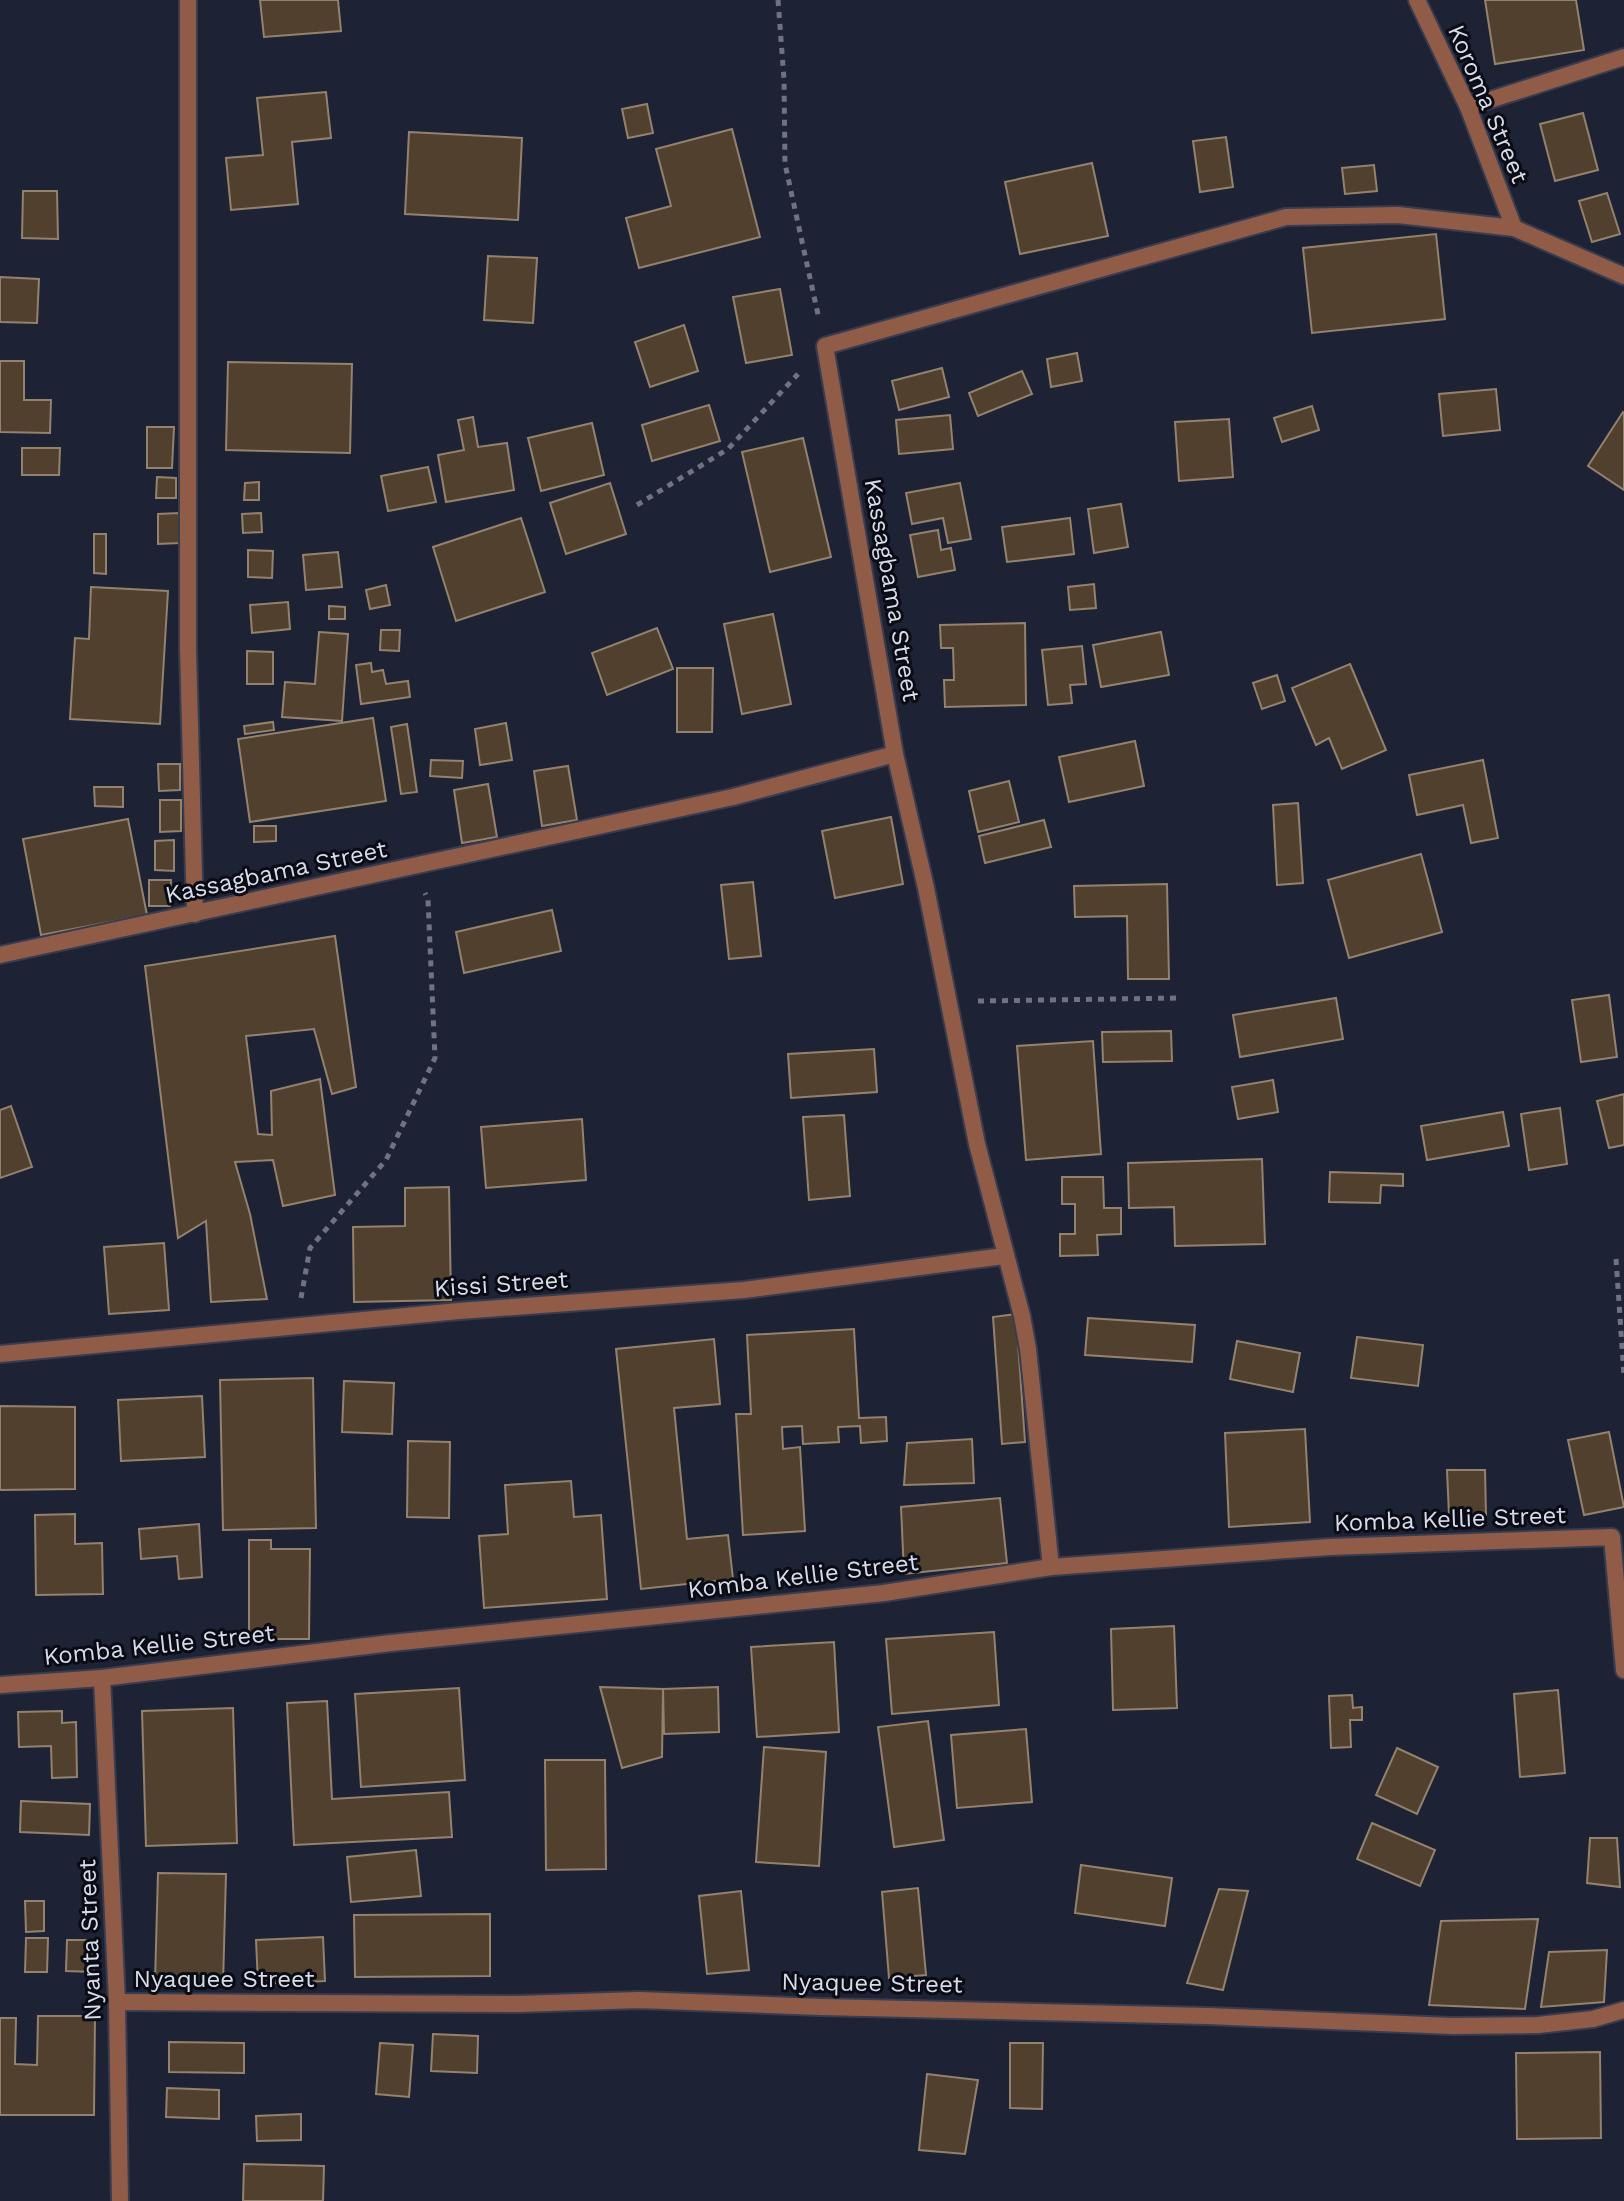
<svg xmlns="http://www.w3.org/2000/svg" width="1624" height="2201" font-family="'Work Sans',sans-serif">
<rect width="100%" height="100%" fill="#1e2235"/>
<g fill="#50402d" stroke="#93826d" stroke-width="2">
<path d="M260 0H338L341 31 264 37Z"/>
<path d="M1485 0H1576L1584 50 1495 64Z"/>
<path d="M326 92 331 138 292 142 298 204 231 210 226 158 263 155 257 98Z"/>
<path d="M647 104 653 133 628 138 622 109Z"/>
<path d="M1583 113 1598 170 1555 181 1540 124Z"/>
<path d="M732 129 760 237 639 268 626 218 671 206 656 149Z"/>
<path d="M409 132 522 138 518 220 405 214Z"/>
<path d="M1226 137 1233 187 1200 192 1193 141Z"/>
<path d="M1092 163 1108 236 1020 254 1005 182Z"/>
<path d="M1374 165 1377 191 1345 194 1342 168Z"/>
<path d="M23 191H57L58 239 22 238Z"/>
<path d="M1607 193 1620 234 1592 242 1579 201Z"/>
<path d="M1436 234 1445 319 1312 333 1303 248Z"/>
<path d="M488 256 537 258 533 323 484 320Z"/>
<path d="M0 277 39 279 37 323 0 322Z"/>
<path d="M780 289 792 355 746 363 733 297Z"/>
<path d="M684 325 698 371 650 387 635 342Z"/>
<path d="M1077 353 1082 381 1051 387 1047 359Z"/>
<path d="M0 361H24V400H51L50 433 0 432Z"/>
<path d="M228 362 352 364 350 453 226 450Z"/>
<path d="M942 368 949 397 899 410 892 381Z"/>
<path d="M1022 371 1032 394 978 416 969 393Z"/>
<path d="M1496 389 1500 430 1443 436 1439 394Z"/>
<path d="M709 405 720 441 652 461 642 425Z"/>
<path d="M1312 406 1319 430 1282 442 1274 418Z"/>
<path d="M1623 412 1624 413V490L1588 466Z"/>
<path d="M950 415 953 449 899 454 896 420Z"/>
<path d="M473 417 478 447 507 443 514 490 446 502 438 455 464 450 458 420Z"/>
<path d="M1229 419 1233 477 1179 481 1175 422Z"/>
<path d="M592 423 604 475 541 491 528 438Z"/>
<path d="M147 427H174L172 468H147Z"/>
<path d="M803 438 831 557 770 572 742 452Z"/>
<path d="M22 448H60L59 475H22Z"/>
<path d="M428 467 436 502 388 511 381 476Z"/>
<path d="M157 477 176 478V498H156Z"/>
<path d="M259 482V500H244L245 483Z"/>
<path d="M610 483 626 534 566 554 550 503Z"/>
<path d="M960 483 971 539 948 543 943 518 912 524 906 493Z"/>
<path d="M1121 504 1128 547 1094 553 1088 509Z"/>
<path d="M179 513 180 543 158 544V514Z"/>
<path d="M261 513 262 532 243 533 242 514Z"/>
<path d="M521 518 545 592 456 621 433 547Z"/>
<path d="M1070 518 1074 554 1007 562 1002 527Z"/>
<path d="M938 530 941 550 951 548 955 570 918 577 910 535Z"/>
<path d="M94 534H106V574L94 573Z"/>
<path d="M248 550 273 551 272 578 248 577Z"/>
<path d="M338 552 342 587 306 590 303 555Z"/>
<path d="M1094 584 1096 608 1070 610 1068 587Z"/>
<path d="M386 585 390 605 370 609 366 590Z"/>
<path d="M91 587 168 591 160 724 70 719 75 638 89 639Z"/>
<path d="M288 602 290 629 252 633 250 605Z"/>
<path d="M329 606 345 607V619H329Z"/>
<path d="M773 614 791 704 742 714 724 624Z"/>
<path d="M1025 623 1026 705 945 707 944 680H954L953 648H941L940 625Z"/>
<path d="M657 628 673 669 607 695 592 653Z"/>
<path d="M381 630H400L399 651 380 650Z"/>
<path d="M319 632 348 634 342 721 282 717 285 682 315 684Z"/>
<path d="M1161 632 1169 675 1101 687 1093 645Z"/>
<path d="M1082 646 1086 684 1070 685 1072 703 1048 705 1042 650Z"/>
<path d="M247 651 273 652V684H247Z"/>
<path d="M371 663 372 672 383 670 386 684 408 681 410 697 361 704 356 665Z"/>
<path d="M1350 664 1386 750 1342 769 1329 738 1316 745 1292 688Z"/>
<path d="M677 668H713L712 732H677Z"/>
<path d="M1277 675 1285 701 1262 709 1253 683Z"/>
<path d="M373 718 386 801 250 822 238 739Z"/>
<path d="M273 722 274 730 245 734 244 726Z"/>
<path d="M506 723 512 760 480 765 475 729Z"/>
<path d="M407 724 417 792 401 794 391 727Z"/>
<path d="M1135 741 1144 786 1069 802 1059 757Z"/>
<path d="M431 760 463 761 462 778 430 776Z"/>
<path d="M1483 760 1498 838 1471 843 1463 805 1417 815 1409 775Z"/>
<path d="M158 764H180V790L159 791Z"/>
<path d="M568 766 577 820 542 826 534 771Z"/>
<path d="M1009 781 1019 822 978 832 969 791Z"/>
<path d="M488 784 497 837 462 843 454 790Z"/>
<path d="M94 787H123V807L95 806Z"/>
<path d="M160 800H181V831L160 832Z"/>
<path d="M1298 803 1303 883 1277 885 1273 805Z"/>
<path d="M891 817 903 884 835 898 822 831Z"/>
<path d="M128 819 147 915 41 935 23 839Z"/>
<path d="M1044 820 1051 847 985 863 979 836Z"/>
<path d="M254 826H276V841L254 842Z"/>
<path d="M174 840V871L155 870V841Z"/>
<path d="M1421 854 1442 932 1349 958 1328 880Z"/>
<path d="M149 880H171L170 906H149Z"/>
<path d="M753 882 761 956 729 959 721 885Z"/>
<path d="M1167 884 1169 979H1128L1127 916 1075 917 1074 886Z"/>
<path d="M552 910 561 951 464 973 456 932Z"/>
<path d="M335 936 356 1087 332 1094 314 1029 246 1036 258 1134 272 1135 271 1091 320 1079 335 1195 283 1206 273 1160 235 1162 250 1214 267 1299 211 1302 206 1221 178 1238 145 966Z"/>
<path d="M1609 995 1617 1057 1581 1062 1572 1000Z"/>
<path d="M1336 998 1343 1039 1240 1057 1233 1015Z"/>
<path d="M1171 1031 1172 1061 1103 1062 1102 1032Z"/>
<path d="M1093 1041 1101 1154 1026 1160 1017 1046Z"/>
<path d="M874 1049 877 1092 791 1098 788 1054Z"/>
<path d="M1273 1080 1278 1112 1238 1119 1232 1087Z"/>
<path d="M1624 1094V1145L1609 1148 1597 1101Z"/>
<path d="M11 1106 32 1167 0 1178V1110Z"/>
<path d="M1560 1108 1567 1164 1529 1170 1521 1114Z"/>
<path d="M1503 1112 1509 1146 1427 1160 1421 1126Z"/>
<path d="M844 1115 850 1196 809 1200 803 1117Z"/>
<path d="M582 1119 586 1180 486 1188 481 1127Z"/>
<path d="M1262 1159 1265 1244 1175 1246 1174 1207 1129 1208 1128 1163Z"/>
<path d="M1330 1172 1403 1174V1186L1381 1185 1380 1203 1329 1202Z"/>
<path d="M1062 1177H1103L1104 1208H1121V1234L1097 1235 1098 1255 1060 1256V1234H1075V1204H1062Z"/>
<path d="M449 1187 451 1300 354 1302 353 1227 405 1226V1188Z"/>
<path d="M164 1243 169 1310 109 1314 104 1247Z"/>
<path d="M1016 1314 1025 1442 1002 1444 993 1317Z"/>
<path d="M1088 1318 1195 1325 1192 1362 1085 1355Z"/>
<path d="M854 1329 859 1418 886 1417 887 1441 861 1443 860 1426 838 1427 839 1442 803 1444 802 1426 782 1427 783 1449 800 1447 805 1531 743 1535 736 1414H751L747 1335Z"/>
<path d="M1357 1337 1423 1345 1418 1386 1351 1378Z"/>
<path d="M714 1339 720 1404 674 1408 687 1539 728 1535 733 1579 641 1589 616 1349Z"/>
<path d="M1237 1341 1300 1353 1293 1392 1230 1379Z"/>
<path d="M313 1378 316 1528 223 1530 220 1380Z"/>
<path d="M344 1381 394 1383 392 1434 342 1432Z"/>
<path d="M202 1396 205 1457 121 1461 118 1400Z"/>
<path d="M0 1406 75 1407V1489L0 1490Z"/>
<path d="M1305 1429 1310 1522 1229 1527 1225 1433Z"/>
<path d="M1609 1432 1624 1507 1584 1515 1568 1440Z"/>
<path d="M972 1439 974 1483 904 1485 907 1443Z"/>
<path d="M408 1441 450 1442 449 1518 407 1517Z"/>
<path d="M1447 1470H1485L1486 1515H1449Z"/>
<path d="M571 1481 574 1517 601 1515 607 1599 484 1608 479 1536 508 1534 505 1485Z"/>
<path d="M1000 1498 1007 1563 904 1574 901 1507Z"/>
<path d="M75 1514V1544L102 1543 103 1594 36 1595 35 1515Z"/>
<path d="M199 1524 202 1577 179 1579 177 1556 141 1559 139 1529Z"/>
<path d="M249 1540H271V1549H310L309 1639H249Z"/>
<path d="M1174 1626 1177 1708 1113 1710 1111 1629Z"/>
<path d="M994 1632 999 1705 892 1714 886 1639Z"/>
<path d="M834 1642 839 1732 757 1737 751 1647Z"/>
<path d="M600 1687 663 1689 662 1757 622 1768Z"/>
<path d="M718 1687 719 1732 664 1734 663 1689Z"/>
<path d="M459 1688 465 1780 361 1787 355 1694Z"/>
<path d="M1558 1690 1565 1773 1520 1777 1514 1694Z"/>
<path d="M1352 1695 1353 1708 1362 1707V1720H1350L1351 1747 1331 1748 1329 1696Z"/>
<path d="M327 1701 332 1799 449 1792 452 1837 294 1845 287 1703Z"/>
<path d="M233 1708 237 1843 146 1846 142 1711Z"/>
<path d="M62 1711V1723L76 1722 77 1777 52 1778 51 1746 19 1747 18 1712Z"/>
<path d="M928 1721 944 1840 894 1847 878 1727Z"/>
<path d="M1026 1729 1032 1802 957 1808 951 1735Z"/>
<path d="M764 1747 826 1752 819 1866 756 1862Z"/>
<path d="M1397 1748 1438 1767 1417 1814 1376 1795Z"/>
<path d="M545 1760H605L606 1869 546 1870Z"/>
<path d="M21 1801 90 1804 89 1835 20 1832Z"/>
<path d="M1372 1823 1435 1850 1420 1886 1357 1859Z"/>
<path d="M1590 1838H1617L1620 1887 1587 1883Z"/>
<path d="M416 1850 421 1896 351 1902 347 1857Z"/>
<path d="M1081 1865 1172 1878 1165 1926 1075 1913Z"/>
<path d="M158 1873 226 1874 223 1984 155 1982Z"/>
<path d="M918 1888 926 1975 889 1978 882 1892Z"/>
<path d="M1219 1889 1248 1891 1223 1990 1187 1983Z"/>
<path d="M741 1891 749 1970 707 1974 699 1896Z"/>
<path d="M25 1901H44V1931L26 1932Z"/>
<path d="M490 1914V1976L355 1977 354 1915Z"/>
<path d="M1538 1919 1525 2009 1429 2005 1441 1921Z"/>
<path d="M323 1937 325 1981 258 1984 256 1940Z"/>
<path d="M26 1938H48L47 1972H25Z"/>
<path d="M67 1940H95L94 1972 66 1971Z"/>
<path d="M1607 1950 1604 2002 1541 2007 1549 1952Z"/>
<path d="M38 2016H95L94 2115H0V2018H16L15 2064 37 2065Z"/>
<path d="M433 2034 478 2036 477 2073 431 2071Z"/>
<path d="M169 2042 244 2043V2073L169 2072Z"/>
<path d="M380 2043 413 2045 409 2097 376 2094Z"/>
<path d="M1010 2043H1043L1042 2109 1010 2108Z"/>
<path d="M1600 2052 1601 2138 1517 2139 1516 2053Z"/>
<path d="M927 2074 978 2080 965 2154 919 2150Z"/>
<path d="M167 2088 219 2090V2119L166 2117Z"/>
<path d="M301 2114V2140L257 2141 256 2116Z"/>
<path d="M244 2164 324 2166 323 2201H243Z"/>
</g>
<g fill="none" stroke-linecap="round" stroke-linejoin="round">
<defs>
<g id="street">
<path d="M188 0V649L195 914"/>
<path d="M1417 0 1468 107 1514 228"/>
<path d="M1468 107 1624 57"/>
<path d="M0 955 733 797 895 754"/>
<path d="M0 1354 459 1311 744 1290 1004 1256"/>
<path d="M1051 1567 1028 1349 1022 1316 977 1144 926 888 895 754 825 346 1286 217 1398 215 1514 228 1624 276"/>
<path d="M102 1678 117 2002 120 2201"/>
<path d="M0 1685 102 1678 391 1643 884 1593 1051 1567 1330 1547 1612 1537 1624 1670"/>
<path d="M117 2002 518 2004 639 2000 821 2007 1208 2016 1452 2026 1538 2025 1593 2019 1624 2010"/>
</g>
</defs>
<use href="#street" stroke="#383c4e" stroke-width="20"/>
<g stroke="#6f7283" stroke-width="5" stroke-dasharray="6 6" stroke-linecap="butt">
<path d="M778 0 784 79 785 164 819 319"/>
<path d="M637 505 728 449 798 374"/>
<path d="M978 1001 1181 998"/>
<path d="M1616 1259 1624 1376"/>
<path d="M301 1298 310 1248 386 1160 435 1058 428 900 425 893"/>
</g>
<use href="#street" stroke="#915c47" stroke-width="16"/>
</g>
<g text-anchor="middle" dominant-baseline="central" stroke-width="6" stroke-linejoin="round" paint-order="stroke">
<g font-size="24" fill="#d8dbe8" stroke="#0a0c15">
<text transform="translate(1488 104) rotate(67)">Koroma Street</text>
<text transform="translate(892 590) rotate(80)">Kassagbama Street</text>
<text transform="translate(276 872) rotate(-12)">Kassagbama Street</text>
<text transform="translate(501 1284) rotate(-4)">Kissi Street</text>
<text transform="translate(1450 1519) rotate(-2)">Komba Kellie Street</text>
<text transform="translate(803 1576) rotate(-7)">Komba Kellie Street</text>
<text transform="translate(159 1645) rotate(-6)">Komba Kellie Street</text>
<text transform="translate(90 1940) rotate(-92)">Nyanta Street</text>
<text x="224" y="1979">Nyaquee Street</text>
<text transform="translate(872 1983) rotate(1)">Nyaquee Street</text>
</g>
</g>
</svg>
